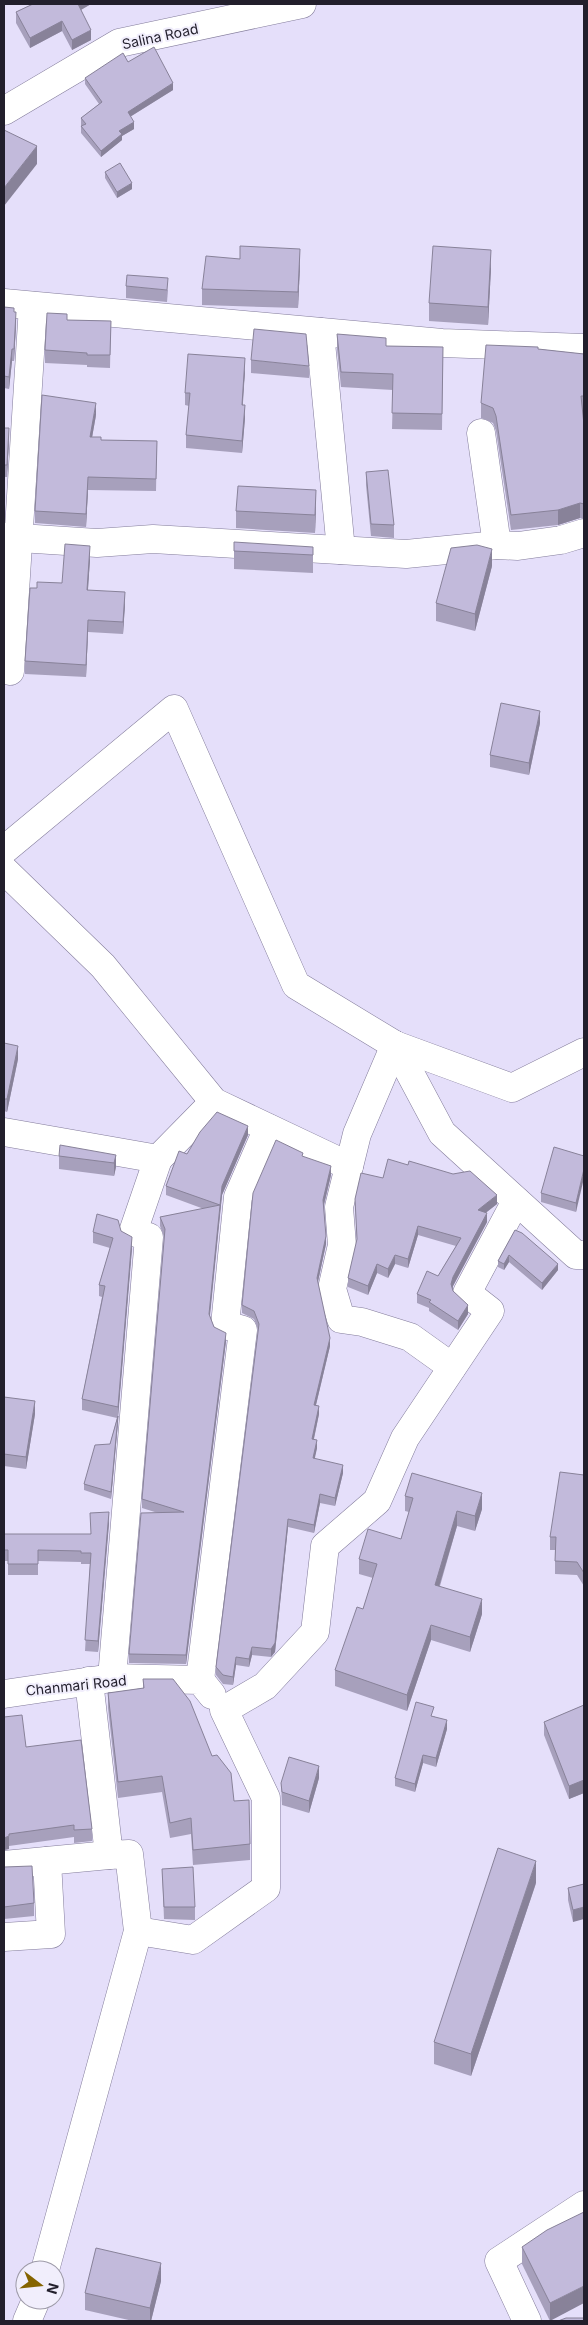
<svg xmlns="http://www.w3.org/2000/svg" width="588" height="2325" font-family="Inter,sans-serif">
<rect width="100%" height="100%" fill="#e5dffa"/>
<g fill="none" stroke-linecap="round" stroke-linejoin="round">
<defs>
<g id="minor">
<path d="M4 111 119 43 302 4"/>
<path d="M4 303 442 343 584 348"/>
<path d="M320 332 341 550"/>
<path d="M481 433 497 545"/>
<path d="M4 537 97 543 153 539 406 554 497 545 518 546 561 540 584 533"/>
<path d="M10 671 33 306"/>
<path d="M4 850 174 709 296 985 395 1045 512 1088 584 1052"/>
<path d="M4 870 103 966 214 1102 349 1166"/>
<path d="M395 1045 357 1134 339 1207 342 1245 332 1289 341 1319 362 1322 410 1337 452 1367"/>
<path d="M395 1045 442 1133 576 1255H584"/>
<path d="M4 1132 158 1159 214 1102"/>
<path d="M112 1678 149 1237 133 1232 158 1159"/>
<path d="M200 1680 243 1330 225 1325 238 1197 268 1128"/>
<path d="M4 1694 112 1678 200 1680 212 1695"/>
<path d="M4 1865 109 1855"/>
<path d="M138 1931 193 1940 266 1888V1798L224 1710 265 1686 315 1632 325 1546 377 1501 405 1438 490 1311 467 1293 516 1201"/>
<path d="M4 1937 51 1934 47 1861"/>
<path d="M45 2270 138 1931 129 1854 109 1855 89 1681"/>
<path d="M27 2321 36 2300"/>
<path d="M527 2321 499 2261 584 2205"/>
</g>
</defs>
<use href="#minor" stroke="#837c9b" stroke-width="29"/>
<use href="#minor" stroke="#fff" stroke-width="28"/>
</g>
<g fill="#a7a0bc">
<path d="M33 4H91L81 10 91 40 72 50 62 31 30 48 16 23V12Z"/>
<path d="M128 62 173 90 130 117 134 129 122 136V140L101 157 81 133V126H82L81 125V118L99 104 85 84V78Z"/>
<path d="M105 172 132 189 117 198 105 178Z"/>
<path d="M300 265 298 308 202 305V289Z"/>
<path d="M491 268 488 325 429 321V303Z"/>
<path d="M126 286 168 290 167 302 126 298Z"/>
<path d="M4 307 14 312 16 324 14 361H12L9 389 4 388Z"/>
<path d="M67 320 111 321 110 368 87 367V365L45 363V350Z"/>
<path d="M337 334 386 346 443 347 442 430 392 429 393 390 341 387 337 349Z"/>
<path d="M538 349 584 354V411H583L584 425V519L580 518 558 525 511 530 496 431 493 423 481 418V403Z"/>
<path d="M251 360 309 366V378L251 373Z"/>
<path d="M245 371 242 405 245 418 242 453 186 448V435L189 406 185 405V393Z"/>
<path d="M96 415 92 437 101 440 157 441 156 491 88 490 86 527 35 523V511Z"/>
<path d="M4 428 9 440 7 477H4Z"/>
<path d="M366 472 394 525V538L371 536 366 485Z"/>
<path d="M316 507 315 533 236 528V511Z"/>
<path d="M313 547V573L234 569V551Z"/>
<path d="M90 559 88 590 125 604 123 634 88 632 86 677 25 674V661L37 588 62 583Z"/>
<path d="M492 566 475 631 436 621V603Z"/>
<path d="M540 723 529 775 490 767V755Z"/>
<path d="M4 1043 18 1059 7 1112 4 1111Z"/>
<path d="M248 1135 222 1195 210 1316 214 1327 226 1341 186 1664 129 1663V1654L158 1513 142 1508V1499L164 1237 160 1226V1217L204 1209 166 1195V1186L187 1154Z"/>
<path d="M116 1155V1167L114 1176 59 1169V1156Z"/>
<path d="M584 1156 576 1212 541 1202V1193Z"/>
<path d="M303 1157 331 1175 324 1206 326 1244 318 1282 330 1346 316 1405 319 1414 314 1439 317 1448 314 1459 343 1473 335 1506 320 1503 314 1533 288 1527 275 1652 271 1657 252 1655 249 1667 236 1665 233 1685 223 1684 216 1675V1667L258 1330 254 1319 242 1313V1305Z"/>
<path d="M383 1178 497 1204 485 1213 487 1222 453 1286V1291L468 1314 458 1330 429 1311V1308L417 1303V1294L438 1276 456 1246 418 1235 408 1268 395 1264 388 1278 377 1273 368 1295 348 1287V1278L357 1241 355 1199Z"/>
<path d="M515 1230 558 1270 542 1290 509 1262 504 1270 498 1267V1261Z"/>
<path d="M121 1231 132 1248 111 1499 84 1490V1484L110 1444 117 1418 82 1410V1399L102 1297 99 1296V1285L110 1248 93 1243V1232Z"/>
<path d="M4 1397 35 1414 26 1469 4 1466Z"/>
<path d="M584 1475V1586L577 1575 555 1574V1550H550V1537Z"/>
<path d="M405 1496 482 1509 475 1531 457 1526 440 1586 482 1614 470 1652 431 1640 407 1711 335 1686V1670L363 1609 373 1578 359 1574V1559L401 1539 409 1512 405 1511Z"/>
<path d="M109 1523 98 1652 85 1651 90 1564H81V1562L38 1561V1575H8V1561H4V1534H90Z"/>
<path d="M143 1679 212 1756 234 1801 250 1844V1860L193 1865 191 1834 170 1838 162 1792 118 1798 108 1708V1693L143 1688Z"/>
<path d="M584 1705V1793L569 1799 544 1735V1722Z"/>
<path d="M434 1716 447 1729 436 1767 423 1763 415 1792 395 1786V1778Z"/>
<path d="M4 1717 26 1747 92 1829V1841L74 1843V1837L9 1846V1849L4 1850Z"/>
<path d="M319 1778 309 1813 282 1805 281 1783Z"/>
<path d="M4 1867 34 1903V1916L4 1919Z"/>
<path d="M162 1869 195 1907V1920L164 1919Z"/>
<path d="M536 1883 471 2076 434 2064V2042Z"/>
<path d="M584 1884 573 1922 568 1900V1888Z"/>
<path d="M584 2125V2149H583V2132Z"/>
<path d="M584 2212 550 2321 522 2264V2247Z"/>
<path d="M161 2281 151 2321H133L85 2310V2293Z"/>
</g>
<g fill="#888299">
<path d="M77 4H91L77 12Z"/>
<path d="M62 21V31L30 48V38Z"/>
<path d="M91 30V40L72 50V40Z"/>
<path d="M173 83V90L128 118V112Z"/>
<path d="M134 122V129L122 136V140L101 157V151L119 131Z"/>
<path d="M37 146V164L4 206V188Z"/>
<path d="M132 183V189L117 198V192Z"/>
<path d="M300 249V265L298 308V292Z"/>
<path d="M491 250V268L488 325V307Z"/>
<path d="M16 312V324L14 361V349Z"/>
<path d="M12 349V361L9 389V377Z"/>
<path d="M245 358V371L242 417V405Z"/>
<path d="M96 403V415L90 449V437Z"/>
<path d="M245 405V418L242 453V441Z"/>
<path d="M9 428V440L7 477V465Z"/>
<path d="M88 477V490L86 527V514Z"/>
<path d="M316 490V507L315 533V515Z"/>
<path d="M580 503V518L558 525V510Z"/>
<path d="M90 546V559L87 602V590Z"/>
<path d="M492 549V566L475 631V614Z"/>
<path d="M125 592V604L123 634V622Z"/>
<path d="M88 620V632L86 677V665Z"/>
<path d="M540 711V723L529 775V763Z"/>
<path d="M18 1046V1059L7 1112V1099Z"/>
<path d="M248 1126V1135L222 1195 209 1323V1314L222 1186Z"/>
<path d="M116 1155V1167L114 1176V1163Z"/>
<path d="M331 1166V1175L323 1208V1200Z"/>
<path d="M584 1169V1178L576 1212V1203Z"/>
<path d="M497 1195V1204L478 1219V1210Z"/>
<path d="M487 1213V1222L453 1286 451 1293V1284L453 1277Z"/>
<path d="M418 1226V1235L408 1268V1259Z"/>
<path d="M326 1236V1244L317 1286V1278Z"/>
<path d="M132 1237V1248L118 1418V1407Z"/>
<path d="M395 1255V1264L388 1278V1269Z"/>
<path d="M509 1255V1262L504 1270V1264Z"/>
<path d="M377 1264V1273L368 1295V1286Z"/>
<path d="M558 1264V1270L542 1290V1283Z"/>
<path d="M468 1305V1314L458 1330V1321Z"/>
<path d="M226 1333V1341L186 1664V1655Z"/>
<path d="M330 1338V1346L314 1413V1405Z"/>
<path d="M35 1401V1414L26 1469V1457Z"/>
<path d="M319 1406V1414L312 1447V1439Z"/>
<path d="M118 1416V1423L111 1499V1492Z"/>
<path d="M317 1440V1448L313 1467V1458Z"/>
<path d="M343 1465V1473L335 1506V1498Z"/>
<path d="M482 1493V1509L475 1531V1516Z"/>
<path d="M320 1494V1503L314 1533V1525Z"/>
<path d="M457 1511V1526L435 1600V1585Z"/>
<path d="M109 1512V1523L98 1652V1641Z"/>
<path d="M288 1519V1527L275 1652 271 1657V1649Z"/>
<path d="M482 1599V1614L470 1652V1637Z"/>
<path d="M431 1625V1640L407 1711V1695Z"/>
<path d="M252 1647V1655L249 1667V1659Z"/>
<path d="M236 1657V1665L233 1685V1677Z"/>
<path d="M447 1720V1729L436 1767V1758Z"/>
<path d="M423 1755V1763L415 1792V1784Z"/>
<path d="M319 1766V1778L309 1813V1801Z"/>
<path d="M584 1780V1793L569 1799V1786Z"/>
<path d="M9 1836V1849L4 1850V1838Z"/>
<path d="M536 1861V1883L471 2076V2054Z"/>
<path d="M584 1907V1919L573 1922V1910Z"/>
<path d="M161 2263V2281L151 2321H150V2308Z"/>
<path d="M584 2286V2303L550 2321V2303Z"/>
</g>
<g fill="#c2badb" stroke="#888299">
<path d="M33 4H78L91 30 72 40 62 21 30 38 16 12Z"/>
<path d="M154 47 173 83 128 112 134 122 119 131 122 134 101 151 81 126 86 124 81 118 102 102 85 78 123 53 128 62Z"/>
<path d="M4 130 37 146 4 188Z"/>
<path d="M120 163 132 183 117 192 105 172Z"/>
<path d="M240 246 300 249 298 292 202 289 206 256 240 259Z"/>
<path d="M433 246 491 250 488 307 429 303Z"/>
<path d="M127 275 168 278 167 290 126 286Z"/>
<path d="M4 307 14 308V312H16L14 349H12L9 377 4 376Z"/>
<path d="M47 313 67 314V320L111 321 110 355H87V353L45 350Z"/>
<path d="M254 329 306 334 309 366 251 360Z"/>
<path d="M337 334 386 338V346L443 347 442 414 392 413 393 374 341 372Z"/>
<path d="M486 345 538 347V349L584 354V396H581L584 425V504L580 503 558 510 511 515 496 416 493 408 481 403Z"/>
<path d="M188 354 245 358 242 405H245L242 441 186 435 190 393H185Z"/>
<path d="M42 395 96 403 90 437H101V440L157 441 156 479 88 477 86 514 35 511Z"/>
<path d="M4 428H9L7 465H4Z"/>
<path d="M388 470 394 525 371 524 366 472Z"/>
<path d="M238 486 316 490 315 515 236 511Z"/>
<path d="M234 542 313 547V555L234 551Z"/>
<path d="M65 544 90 546 87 590 125 592 123 622 88 620 86 665 25 661 30 588H37V582L62 583Z"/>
<path d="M477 545 492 549 475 614 436 603 451 548Z"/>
<path d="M501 703 540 711 529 763 490 755Z"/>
<path d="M4 1043 18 1046 7 1099H4Z"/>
<path d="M217 1112 248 1126 222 1186 209 1314 214 1327 226 1333 186 1655 129 1654 141 1513 184 1512 142 1499 165 1229 160 1217 220 1205 166 1186 179 1151 187 1154 200 1132Z"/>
<path d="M276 1140 303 1153 302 1156 331 1166 323 1200 326 1236 317 1278 330 1338 314 1405 319 1406 312 1439 317 1440 313 1458 343 1465 335 1498 320 1494 314 1525 288 1519 275 1643 271 1649 252 1647 249 1659 236 1657 233 1677 223 1675 216 1667 259 1324 254 1311 242 1305 253 1193Z"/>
<path d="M60 1145 116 1155 114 1163 59 1156Z"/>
<path d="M554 1147 584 1156V1169L576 1203 541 1193Z"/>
<path d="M388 1159 408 1165 409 1161 453 1174 470 1171 497 1195 478 1210 487 1213 453 1277 451 1284 453 1291 468 1305 458 1321 429 1302 431 1300 417 1294 427 1271 438 1276 461 1238 418 1226 408 1259 395 1255 388 1269 377 1264 368 1286 348 1278 357 1239 355 1199 361 1173 383 1178Z"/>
<path d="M97 1214 118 1220 121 1231 132 1237 118 1407 82 1399 105 1286 99 1285 113 1238 93 1232Z"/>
<path d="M515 1230 522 1233 558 1264 542 1283 509 1255 504 1264 498 1261Z"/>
<path d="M4 1397 35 1401 26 1457 4 1454Z"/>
<path d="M118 1416 111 1492 84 1484 95 1445 110 1444Z"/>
<path d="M560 1472 584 1475V1573L577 1562 555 1561 556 1537H550Z"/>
<path d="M412 1473 482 1493 475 1516 457 1511 435 1585 482 1599 470 1637 431 1625 407 1695 335 1670 357 1607 363 1609 377 1564 359 1559 368 1529 401 1539 413 1498 405 1496Z"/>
<path d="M109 1512 98 1641 85 1640 91 1553H81V1551L38 1550V1564H8V1550H4V1534H91L90 1513Z"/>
<path d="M143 1679H173L190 1701 212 1756 217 1755 231 1773 234 1801 249 1800 250 1844 193 1850 191 1818 170 1823 162 1776 118 1782 108 1693 144 1688Z"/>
<path d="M416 1702 434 1707 431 1716 447 1720 436 1758 423 1755 415 1784 395 1778Z"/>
<path d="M584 1705V1780L569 1786 544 1722Z"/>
<path d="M22 1715 26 1747 81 1740 92 1829 74 1830V1825L9 1834V1836L4 1838V1717Z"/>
<path d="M289 1757 319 1766 309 1801 282 1792 281 1783Z"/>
<path d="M498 1848 536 1861 471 2054 434 2042Z"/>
<path d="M32 1866 34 1903 4 1907V1867Z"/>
<path d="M193 1867 195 1907H164L162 1869Z"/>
<path d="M584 1884V1907L573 1910 568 1888Z"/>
<path d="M584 2212V2286L550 2303 522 2247 547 2230Z"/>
<path d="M96 2248 161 2263 150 2308 85 2293Z"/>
<path d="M566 2318H584V2321H558Z"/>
</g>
<g text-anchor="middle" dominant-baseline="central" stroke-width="4" stroke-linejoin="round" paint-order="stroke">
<g font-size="14" fill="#221f2c" stroke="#f1eefc">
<text transform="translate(160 36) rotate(-12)">Salina Road</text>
<text transform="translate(76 1685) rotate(-6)">Chanmari Road</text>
</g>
</g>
<rect width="588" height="2325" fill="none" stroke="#221f2c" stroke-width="10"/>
<g transform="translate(40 2285) rotate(106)"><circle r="24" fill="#f1eefc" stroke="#9e9ba9"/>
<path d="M0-4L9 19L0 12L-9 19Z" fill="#856400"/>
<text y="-8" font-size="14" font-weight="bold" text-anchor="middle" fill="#221f2c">N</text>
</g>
</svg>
